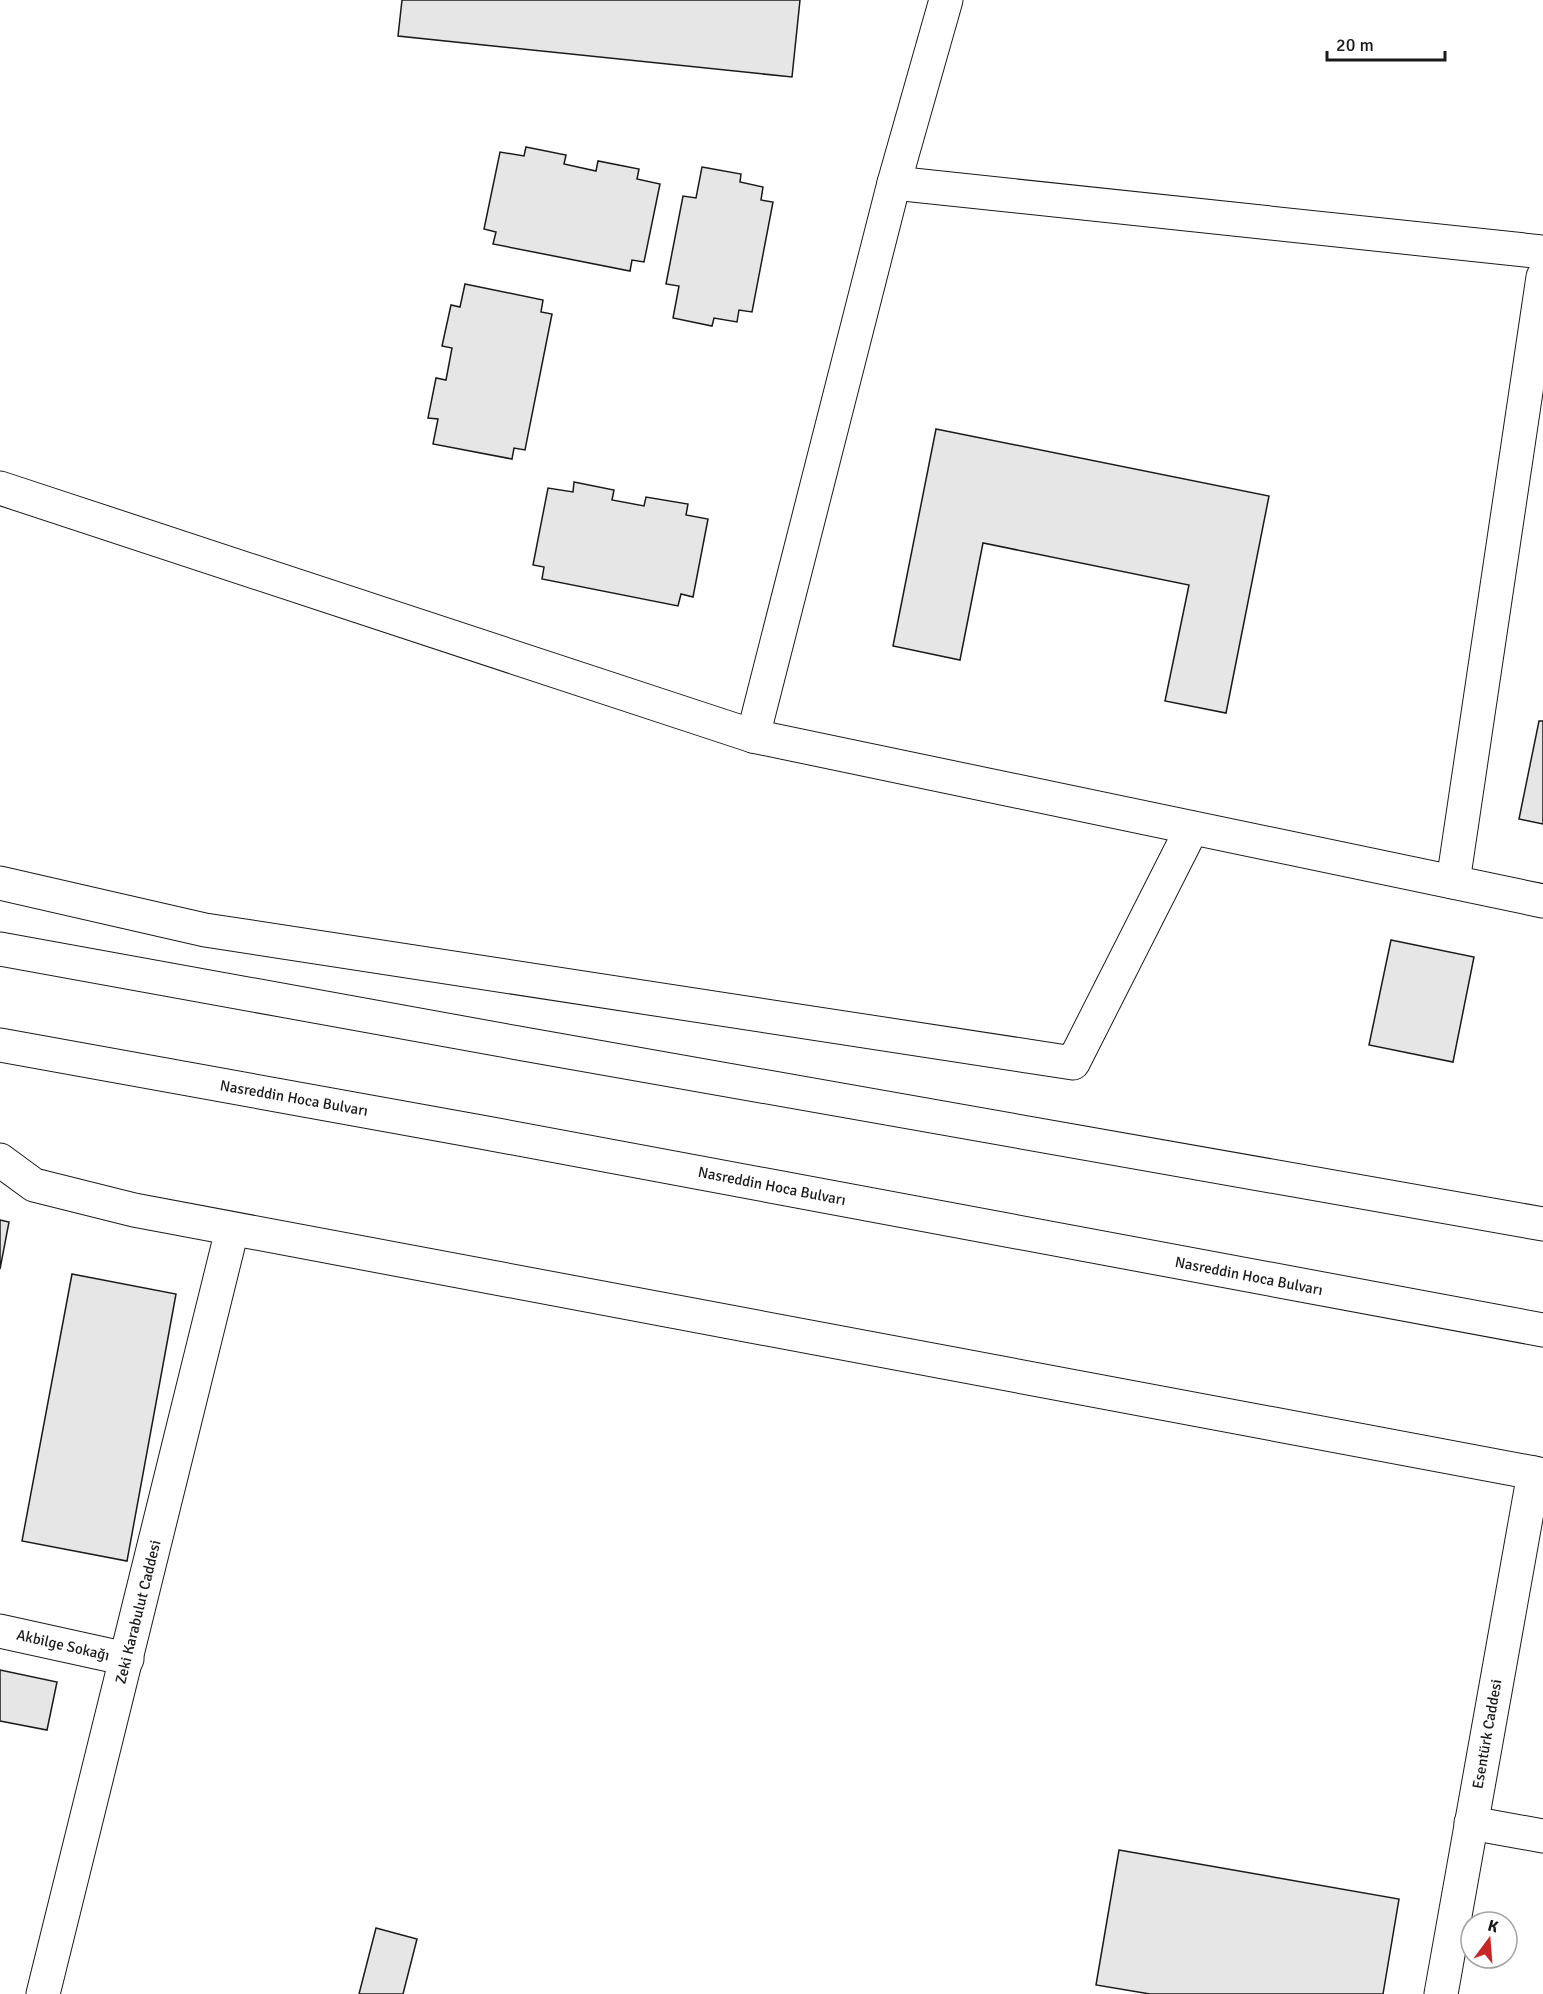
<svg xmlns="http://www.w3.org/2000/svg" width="1543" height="1994" font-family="Signika,sans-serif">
<rect width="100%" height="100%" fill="#fff"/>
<g fill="#e6e6e6" stroke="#1a1a1a" stroke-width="1.5">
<path d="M402 0H800L792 77 398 36Z"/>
<path d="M526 147 566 155 564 164 596 171 598 161 639 169 637 179 660 184 644 262 632 260 630 271 493 244 496 232 484 229 500 152 524 156Z"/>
<path d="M702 167 741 174 740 182 763 187 761 200 773 202 752 312 739 310 737 322 714 318 712 326 673 318 679 286 666 284 683 196 696 198Z"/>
<path d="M465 284 543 300 541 312 552 314 525 450 514 448 512 459 433 444 438 419 428 418 436 378 446 380 452 348 442 346 451 305 460 307Z"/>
<path d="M936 429 1269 496 1226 713 1165 701 1189 585 983 543 960 660 893 646Z"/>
<path d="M574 482 614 490 612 500 644 506 646 497 688 504 686 515 708 519 693 597 681 594 678 606 542 579 544 567 533 565 548 488 573 492Z"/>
<path d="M1539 721H1543V824L1519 819Z"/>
<path d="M1391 940 1474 957 1453 1062 1369 1045Z"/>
<path d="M0 1220 9 1222 0 1269Z"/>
<path d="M72 1274 176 1294 127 1561 22 1541Z"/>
<path d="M0 1670 57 1682 47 1730 0 1721Z"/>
<path d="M1119 1850 1399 1899 1383 1994H1150L1096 1985Z"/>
<path d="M376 1928 417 1939 403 1994H359Z"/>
</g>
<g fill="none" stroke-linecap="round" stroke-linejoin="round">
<defs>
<g id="street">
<path d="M894 183 1543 252"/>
<path d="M0 488 753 736 1543 901"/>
<path d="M753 736 894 183 946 0"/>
<path d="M1453 882 1543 277"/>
<path d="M0 883 205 930 1073 1063 1192 828"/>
<path d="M0 1160 34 1185 134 1210 1534 1473"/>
<path d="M0 1631 127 1659"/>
<path d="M1471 1823 1543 1836"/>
</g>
<g id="secondary">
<path d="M43 1994 232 1230"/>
<path d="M1441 1994 1534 1473 1543 1475"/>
</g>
<g id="highway">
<path d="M0 949 518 1043 1543 1224"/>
<path d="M0 1045 481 1132 1543 1330"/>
</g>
</defs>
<use href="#street" stroke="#1a1a1a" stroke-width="35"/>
<use href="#secondary" stroke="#1a1a1a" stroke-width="35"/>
<use href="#highway" stroke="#1a1a1a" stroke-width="35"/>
<use href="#street" stroke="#fff" stroke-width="33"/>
<use href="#secondary" stroke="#fff" stroke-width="33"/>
<use href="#highway" stroke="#fff" stroke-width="33"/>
</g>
<g text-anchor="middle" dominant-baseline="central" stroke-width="4.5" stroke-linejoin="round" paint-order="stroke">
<g font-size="15" fill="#1a1a1a" stroke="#fff">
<text transform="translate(294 1098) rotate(10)">Nasreddin Hoca Bulvarı</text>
<text transform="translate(772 1186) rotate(11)">Nasreddin Hoca Bulvarı</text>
<text transform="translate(1249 1276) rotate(11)">Nasreddin Hoca Bulvarı</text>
<text transform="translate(138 1612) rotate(-76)">Zeki Karabulut Caddesi</text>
<text transform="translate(63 1645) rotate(13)">Akbilge Sokağı</text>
<text transform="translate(1487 1734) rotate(-80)">Esentürk Caddesi</text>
</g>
</g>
<g transform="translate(1489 1940) rotate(16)"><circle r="28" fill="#ffffff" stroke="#a3a3a3" stroke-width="1.5"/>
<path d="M0-4.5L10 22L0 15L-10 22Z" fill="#c62828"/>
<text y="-9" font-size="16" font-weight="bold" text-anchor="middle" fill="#1a1a1a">K</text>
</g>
<path d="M1327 51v9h118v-9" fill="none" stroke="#1a1a1a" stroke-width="3"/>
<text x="1336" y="51" font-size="18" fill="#1a1a1a" stroke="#ffffff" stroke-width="4.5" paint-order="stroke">20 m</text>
</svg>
